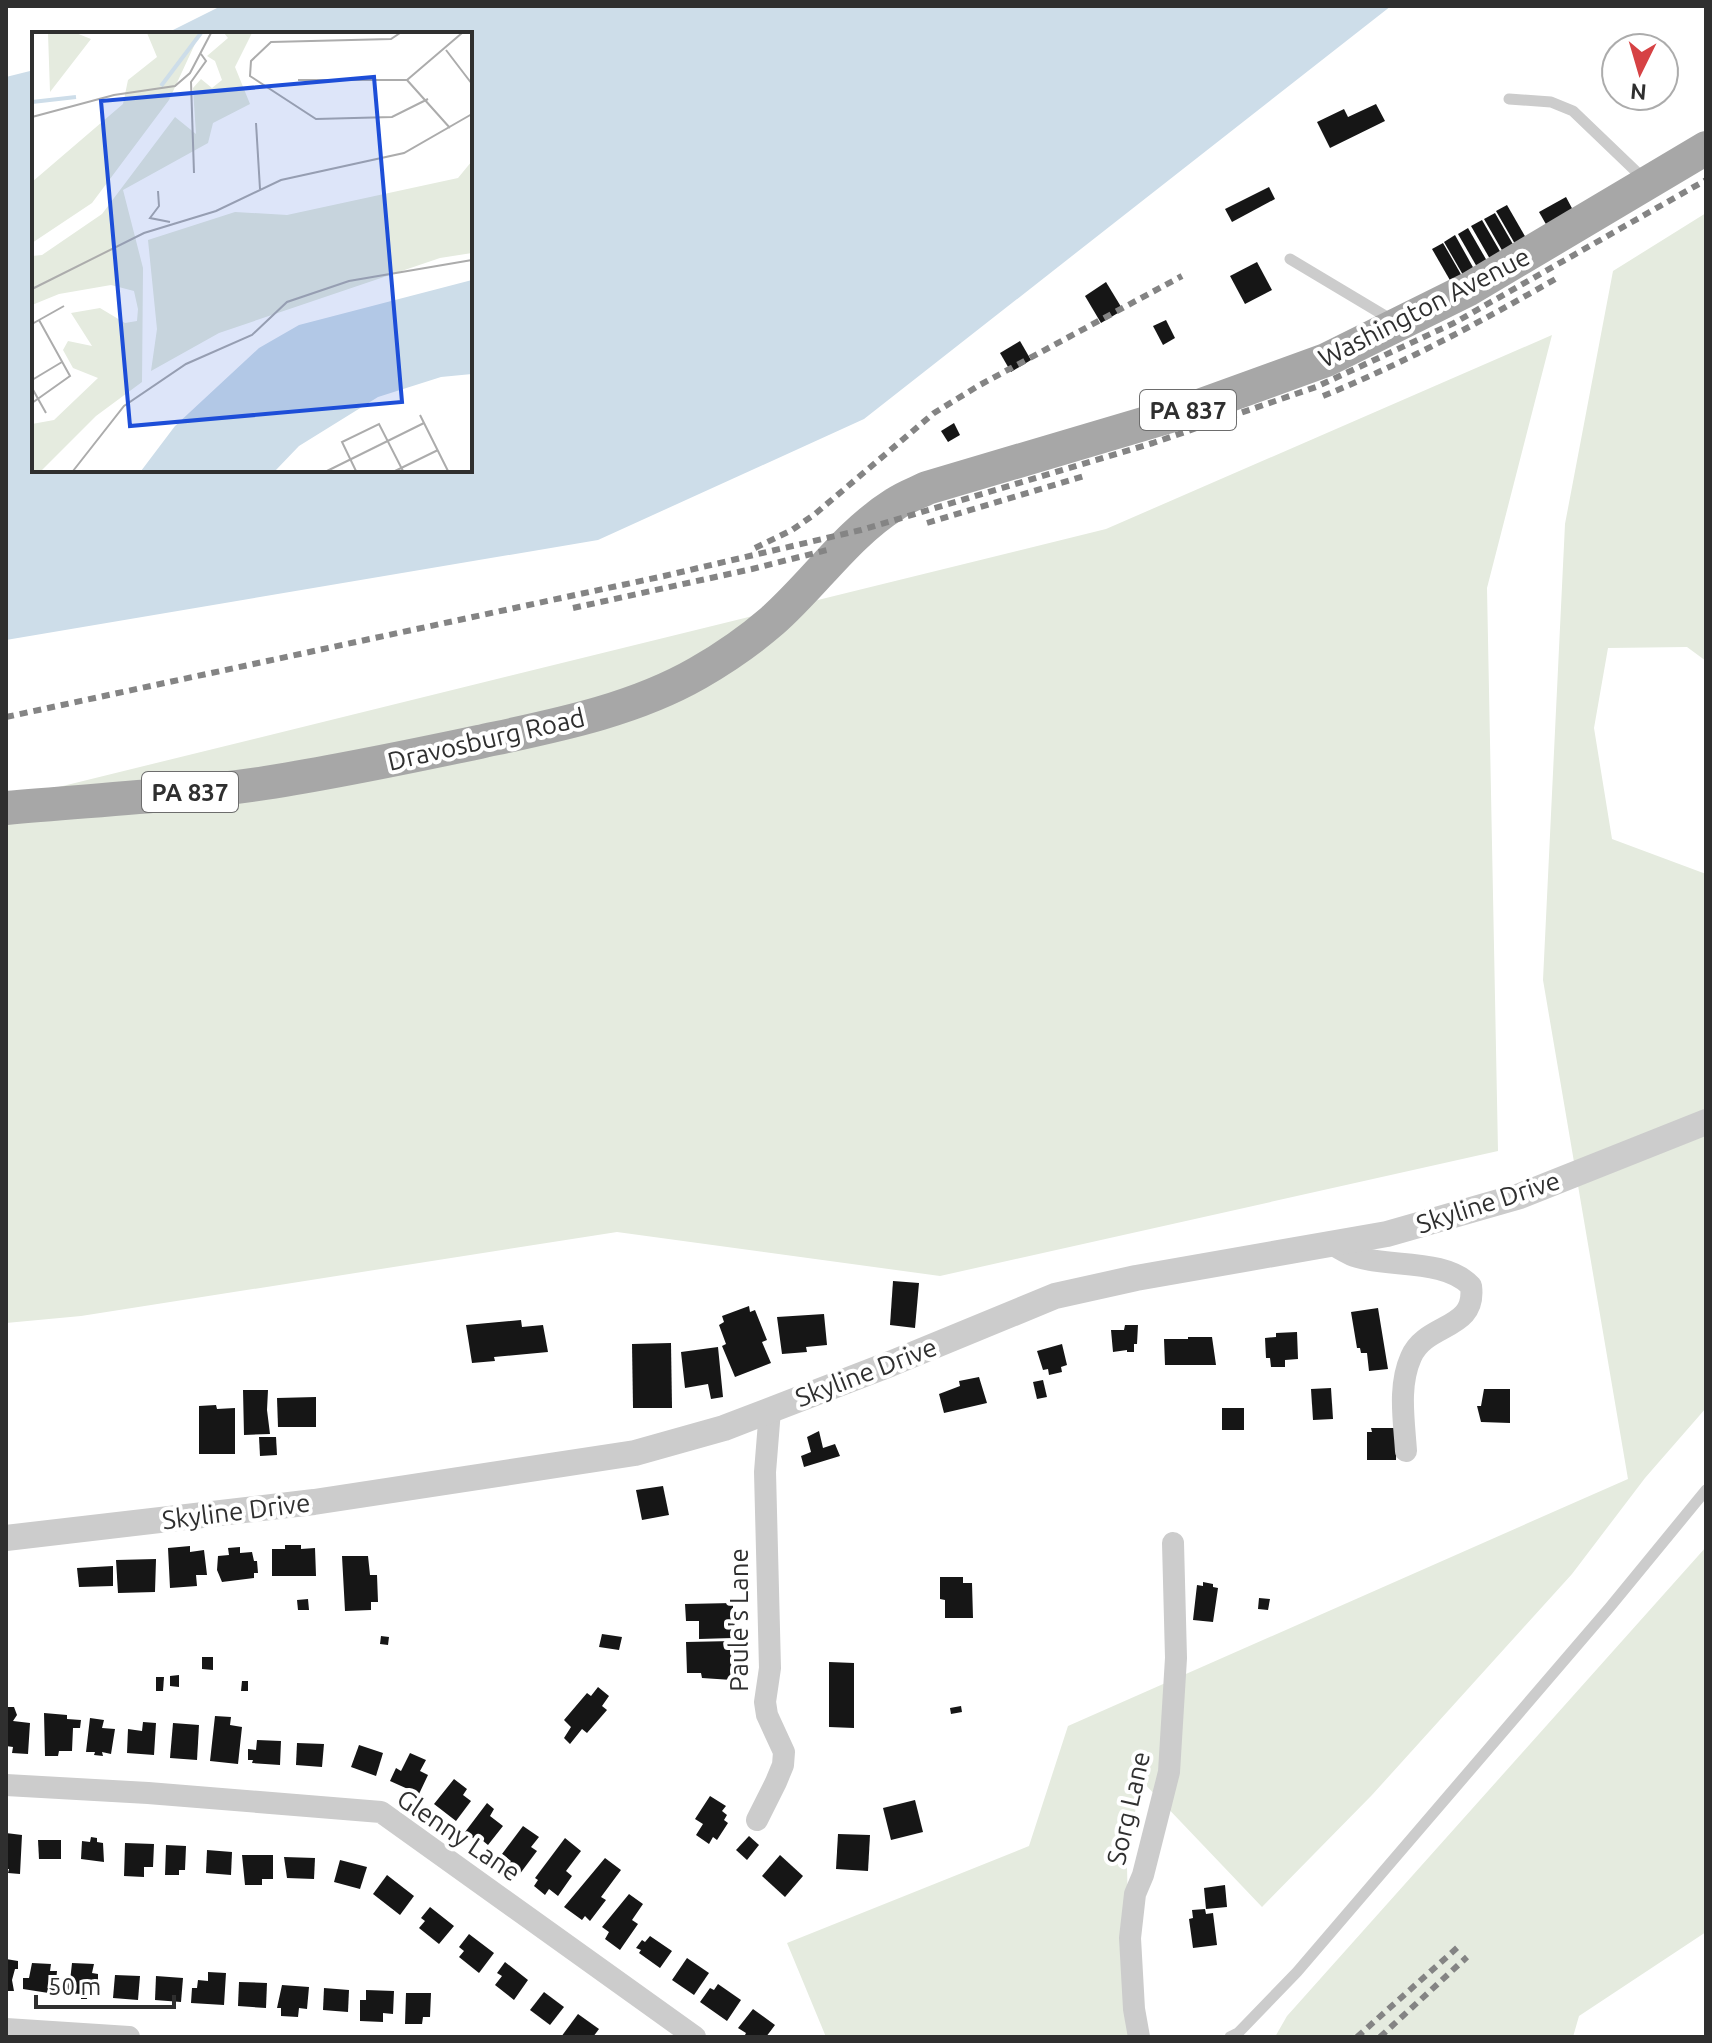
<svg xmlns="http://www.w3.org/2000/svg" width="1712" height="2043" font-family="Ubuntu,sans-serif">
<rect width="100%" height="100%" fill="#fff"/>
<g fill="#e5ebdf">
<path d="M1706 213V661L1687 647 1608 648 1594 728 1612 839 1706 874V1408L1645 1478 1572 1574 1372 1795 1262 1907 1140 1779 1127 1866 1131 2037H826L787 1943 1029 1846 1068 1726 1628 1479 1543 980 1565 524 1613 271Z"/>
<path d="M1552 335 1487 588 1498 1151 940 1276 617 1232 81 1316 6 1323V800L1106 529Z"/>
<path d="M1706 1547V1932L1579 2016 1573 2037H1275L1287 2016Z"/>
</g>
<path fill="#cddde9" d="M221 6H1391L864 419 598 540 6 640V77L34 70V470H470V34H165Z"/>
<g fill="#161616">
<path d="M1376 104 1385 121 1330 148 1317 122 1344 109 1348 117Z"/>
<path d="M1269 187 1275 199 1232 222 1225 209Z"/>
<path d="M1566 197 1574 212 1547 226 1539 212Z"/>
<path d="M1507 205 1526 238 1515 244 1496 211Z"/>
<path d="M1495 213 1514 246 1503 252 1484 219Z"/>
<path d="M1482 220 1501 253 1490 259 1471 226Z"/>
<path d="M1468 228 1487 261 1477 267 1458 234Z"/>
<path d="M1455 235 1474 269 1463 275 1444 242Z"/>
<path d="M1443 243 1462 276 1451 282 1432 249Z"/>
<path d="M1257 262 1272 290 1245 304 1230 276Z"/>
<path d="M1106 282 1123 310 1101 323 1085 296Z"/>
<path d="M1166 320 1175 338 1163 345 1153 326Z"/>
<path d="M1020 341 1031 360 1011 372 1000 353Z"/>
<path d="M954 423 960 435 948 442 941 431Z"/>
<path d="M893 1281 919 1283 915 1328 890 1325Z"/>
<path d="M749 1306 750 1312 755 1310 767 1340 762 1342 771 1363 735 1377 722 1346 726 1344 719 1325 724 1322 722 1316Z"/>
<path d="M1378 1308 1388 1369 1369 1371 1367 1353H1361L1360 1348H1357L1351 1312Z"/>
<path d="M824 1314 827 1345 806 1347 807 1352 782 1354 777 1317Z"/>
<path d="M521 1320 522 1327 543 1325 548 1352 494 1357 495 1361 472 1363 466 1325Z"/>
<path d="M1125 1325H1138L1137 1344H1134V1352H1127V1350L1113 1352 1111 1330H1124Z"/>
<path d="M1297 1332 1298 1359 1285 1360V1367H1271L1270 1358H1266L1265 1338 1276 1337V1333Z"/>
<path d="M1188 1337H1212L1216 1365H1165L1164 1339H1188Z"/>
<path d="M671 1343 672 1408H633L632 1344Z"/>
<path d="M1062 1344 1067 1365 1061 1367 1062 1372 1049 1375 1048 1369 1043 1370 1037 1351Z"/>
<path d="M718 1347 723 1397 711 1399 708 1384 685 1388 681 1352Z"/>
<path d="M979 1377 987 1403 944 1413 939 1394 960 1386 959 1381Z"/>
<path d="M1043 1380 1047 1397 1037 1399 1033 1382Z"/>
<path d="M1331 1388 1333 1419 1313 1420 1311 1389Z"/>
<path d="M1484 1389H1510V1423L1481 1422 1477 1406H1481Z"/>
<path d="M243 1390H268L267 1410 270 1434 244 1435Z"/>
<path d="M316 1397V1427H278L277 1398Z"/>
<path d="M216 1405 217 1409 235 1408V1454H199V1406Z"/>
<rect x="1222" y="1408" width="22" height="22"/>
<path d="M1371 1428H1397L1396 1460H1367V1432H1372Z"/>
<path d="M819 1431 823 1448 835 1444 840 1456 804 1467 801 1456 811 1452 807 1437Z"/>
<path d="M259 1437H276L277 1455 260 1456Z"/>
<path d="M663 1486 669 1515 642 1520 636 1490Z"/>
<path d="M285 1545H301V1549L315 1548 316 1576H272V1549H285Z"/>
<path d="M190 1546V1552L204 1550 207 1575H196L197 1586 170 1588 168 1548Z"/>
<path d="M240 1547V1553L252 1552 254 1561H257L258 1573H254V1578L222 1582 217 1570 218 1556 229 1555 228 1548Z"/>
<path d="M342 1556H368L370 1575H377L378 1602H371V1610L345 1611Z"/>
<path d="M156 1559 155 1592 118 1593 116 1560Z"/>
<path d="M113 1566V1586L79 1587 77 1568Z"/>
<path d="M940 1577H963V1583H972L973 1618H945V1600L940 1599Z"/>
<path d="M1203 1582 1213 1584V1587L1218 1588 1213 1622 1193 1620 1197 1585 1203 1586Z"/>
<path d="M1259 1598 1270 1599 1268 1610 1258 1609Z"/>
<path d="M308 1599 309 1610H298L297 1600Z"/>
<path d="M733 1603V1638L699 1639V1621H686L685 1604Z"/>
<path d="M602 1634 622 1637 619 1650 599 1647Z"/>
<path d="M381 1636 389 1637 388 1645 380 1644Z"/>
<path d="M733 1641 732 1680 702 1678 701 1673H687L686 1642Z"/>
<path d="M202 1657H213V1670L202 1669Z"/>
<path d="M829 1662 854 1663V1728L829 1727Z"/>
<path d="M179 1675V1687L170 1686V1676Z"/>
<path d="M156 1677H164L163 1691H156Z"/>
<path d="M242 1681H248V1691H241Z"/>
<path d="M598 1687 609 1696 602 1706 607 1710 587 1733 582 1729 570 1744 564 1738 571 1727 564 1720 587 1693 591 1696Z"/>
<path d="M961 1706 962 1712 951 1714 950 1708Z"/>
<path d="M6 1707H14L17 1715 13 1721 30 1723 28 1754 12 1753 13 1747 6 1746Z"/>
<path d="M44 1713 67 1715V1719L81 1720 80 1728H73L72 1751H59L58 1756H45Z"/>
<path d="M215 1716 231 1717 230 1725 242 1727 238 1764 210 1761Z"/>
<path d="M90 1718 104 1720 102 1728 115 1729 111 1754 102 1752 103 1756 94 1755 95 1752H86Z"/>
<path d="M143 1722 156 1723 154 1755 127 1753 128 1729 142 1731Z"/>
<path d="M173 1723 199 1725 197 1760 170 1758Z"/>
<path d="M257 1740 281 1741 280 1765 252 1763 253 1760H248V1749L256 1750Z"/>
<path d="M297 1743 324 1744 322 1767 296 1765Z"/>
<path d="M359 1745 383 1753 376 1776 351 1767Z"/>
<path d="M410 1753 426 1760 420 1771 428 1775 419 1794 390 1781 396 1768 401 1771Z"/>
<path d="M454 1779 467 1789 463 1795 471 1801 456 1821 434 1804Z"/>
<path d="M710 1796 726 1806 722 1811 727 1815 724 1820 728 1823 717 1840 713 1837 709 1844 696 1835 703 1824 695 1819Z"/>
<path d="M915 1800 923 1832 891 1840 883 1808Z"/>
<path d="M487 1803 494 1809 490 1816 503 1826 488 1845 477 1836 474 1839 465 1832Z"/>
<path d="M523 1826 539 1837 531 1847 537 1851 519 1875 507 1866 511 1861 502 1854Z"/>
<path d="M6 1833 22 1835 20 1874 8 1873 9 1869H6Z"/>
<path d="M838 1834 870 1835 868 1871 836 1869Z"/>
<path d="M749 1836 759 1845 747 1860 736 1850Z"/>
<path d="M91 1837 97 1838V1842L103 1843 104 1862 81 1859 82 1841 90 1842Z"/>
<path d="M565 1838 581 1851 566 1871 572 1876 558 1896 549 1889 545 1895 534 1886 538 1880 535 1878Z"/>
<path d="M38 1840H61V1859H39Z"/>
<path d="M125 1843 154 1844 153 1867H144V1877L124 1876Z"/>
<path d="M166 1845 186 1846 185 1870H179V1875H165Z"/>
<path d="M207 1850 232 1852 231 1875 206 1873Z"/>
<path d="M242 1855H273V1879H262V1885H245Z"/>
<path d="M780 1855 803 1876 785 1897 762 1876Z"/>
<path d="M284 1857 315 1858 314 1879 287 1878Z"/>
<path d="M605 1858 621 1870 601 1897 606 1900 590 1921 585 1916 582 1920 564 1907Z"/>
<path d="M340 1860 367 1867 360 1889 334 1882Z"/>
<path d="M387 1875 414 1896 400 1915 373 1894Z"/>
<path d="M1225 1885 1227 1907 1206 1909 1204 1888Z"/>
<path d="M629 1894 643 1904 632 1920 638 1924 620 1950 605 1939 609 1932 602 1927Z"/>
<path d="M430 1907 454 1926 439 1944 419 1928 425 1921 421 1918Z"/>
<path d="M1205 1909 1206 1914 1213 1913 1217 1945 1193 1948 1189 1919 1193 1918 1192 1910Z"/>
<path d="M469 1934 494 1953 479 1973 459 1957 464 1951 459 1947Z"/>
<path d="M650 1936 672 1951 660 1968 639 1953 641 1950 636 1948 642 1940 645 1942Z"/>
<path d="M687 1958 709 1973 694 1995 672 1980Z"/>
<path d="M6 1959 18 1961V1969H15L12 1980 14 1991H6Z"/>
<path d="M505 1962 528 1980 514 2000 495 1985 502 1976 497 1973Z"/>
<path d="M32 1963 51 1964 50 1971H57L55 1994 23 1989V1978H29Z"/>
<path d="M72 1963 94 1964 92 1973 98 1974V1995H87V1999H81V1994L64 1993 63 1980 70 1981Z"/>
<path d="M208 1972 226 1973 224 2005 191 2003 192 1988H197L198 1980 208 1981Z"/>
<path d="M115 1975 140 1976 138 2000 113 1998Z"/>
<path d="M156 1976 183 1978 181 2002 155 2000Z"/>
<path d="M239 1982 267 1983 266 2008 238 2006Z"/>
<path d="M718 1984 741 2000 727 2021 700 2002 710 1988 714 1990Z"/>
<path d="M282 1985 309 1987 307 2009 299 2008 298 2017 281 2016V2008H277Z"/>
<path d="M324 1988 349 1990 348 2012 323 2010Z"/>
<path d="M366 1990 394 1991 393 2014 383 2013V2022L360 2021V2000H366Z"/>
<path d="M544 1992 564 2007 550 2025 530 2010Z"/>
<path d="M406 1993H431L430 2017H423L422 2024H405Z"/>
<path d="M753 2009 775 2025 766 2037H744L746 2033 738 2028Z"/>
<path d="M578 2014 599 2029 593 2037H561Z"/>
</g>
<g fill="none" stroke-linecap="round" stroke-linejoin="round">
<g stroke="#ccc" stroke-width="11">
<path d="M1509 99 1551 102 1573 111 1646 181"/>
<path d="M1290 259 1392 320"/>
<path d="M1230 2037 1238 2033 1297 1972 1610 1607 1706 1490"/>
</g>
<g stroke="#ccc" stroke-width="22">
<path d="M1331 1244C1339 1248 1346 1253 1354 1256 1387 1268 1445 1258 1471 1286 1477 1331 1426 1322 1411 1357 1398 1386 1404 1420 1406 1451"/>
<path d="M6 1785 148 1793 381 1812 695 2037"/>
<path d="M757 1820 776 1782 783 1765 784 1752 767 1715 765 1702 770 1668 765 1472 770 1410"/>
<path d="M6 2029 129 2037"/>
<path d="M1139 2037 1134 2009 1130 1938 1135 1894 1143 1875 1169 1772 1176 1658 1173 1543"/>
</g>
<path stroke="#ccc" stroke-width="26" d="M6 1538 314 1502 635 1453 724 1428 890 1364 1055 1296 1136 1278 1387 1234 1520 1196 1706 1122"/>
<path stroke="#a7a7a7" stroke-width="34" d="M6 808C92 800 179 796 265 783 337 772 408 757 479 742 553 726 632 711 698 673 724 658 750 640 772 621 814 584 847 534 895 504 905 497 917 493 927 488L1177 414 1326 360 1469 289 1706 148"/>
<g stroke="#848484" stroke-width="6" stroke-dasharray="8 6" stroke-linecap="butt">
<path d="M1323 396C1405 363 1482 321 1559 277"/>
<path d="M927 523 1084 476"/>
<path d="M755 548 792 530 815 514 934 413 978 386 1182 276"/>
<path d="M573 608 752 569 827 550"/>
<path d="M6 717 664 576 861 530 1153 443 1316 387 1454 323 1706 180"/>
<path d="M1357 2037 1458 1947"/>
<path d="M1380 2037 1467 1957"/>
</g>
</g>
<g text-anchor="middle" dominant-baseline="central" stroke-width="8" stroke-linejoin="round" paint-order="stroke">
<g fill="#fff" stroke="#6d6d6d" stroke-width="2">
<rect x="1140" y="390" width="96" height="40" rx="6"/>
<rect x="142" y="772" width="96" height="40" rx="6"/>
</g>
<g font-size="24" font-weight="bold" fill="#2f2f2f">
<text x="1188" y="410">PA 837</text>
<text x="190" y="792">PA 837</text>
</g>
<g font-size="26" fill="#2f2f2f" stroke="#fff">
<text transform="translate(1424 307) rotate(-27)">Washington Avenue</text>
<text transform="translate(486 739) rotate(-13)">Dravosburg Road</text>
<text transform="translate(1488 1202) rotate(-18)">Skyline Drive</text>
<text transform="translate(866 1372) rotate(-21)">Skyline Drive</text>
<text transform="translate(236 1511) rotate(-7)">Skyline Drive</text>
<text transform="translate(738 1620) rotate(-90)">Paule's Lane</text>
<text transform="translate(1128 1808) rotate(-77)">Sorg Lane</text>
<text transform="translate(459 1835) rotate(34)">Glenny Lane</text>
</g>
</g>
<g transform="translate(32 32)">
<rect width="440" height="440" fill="#fff"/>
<path d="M16 1H44L59 7 18 60ZM115 1H168L137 68 60 171 0 211V150L91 72 96 48 125 25ZM192 1H220L203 35 218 72 181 91 176 111 91 158 111 236 110 350 64 384 9 439H0V392L22 388 66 346 41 336 31 318 36 309 60 314 39 281 68 276 93 291 105 289 106 277 102 259 79 253 27 262 0 273V224L10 223 70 182 143 85 164 102 161 56 169 47 180 56 190 48 183 29 175 24 196 6ZM440 129V221L408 226 187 301 119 339 125 297 116 208 203 180 255 183 426 146Z" fill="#e5ebdf"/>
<path d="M440 248V342L409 345 346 365 267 414 243 439H109L143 394 227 316 267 293Z" fill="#cddde9"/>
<path fill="none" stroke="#cddde9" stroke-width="4" d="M129 54 169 1M0 70 44 65"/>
<path fill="none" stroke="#acacac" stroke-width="2" d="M368 1 359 7 239 10 219 29 218 44 284 87 360 85 396 67M414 18 440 52M266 48H375L430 1M375 48 418 96M0 85 82 63 143 54 158 41 179 1M224 91 228 157M162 141 159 50 174 29 169 22M126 159 127 174 118 186 138 190M0 257 112 201 184 179 249 148 372 121 440 82M0 292 32 274M0 348 30 330M0 356 14 381M0 371 38 344 7 288M388 383 416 439M41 439 92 374 154 332 220 303 255 270 317 249 440 228M295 439 392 391M324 439 310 410 347 392 371 439M363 439 406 418"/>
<path fill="#1d4ed8" fill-opacity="0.15" stroke="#1d4ed8" stroke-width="4" d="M342 45 370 370 98 394 69 69Z"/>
<rect width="440" height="440" fill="none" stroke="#2f2f2f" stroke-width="4"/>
</g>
<rect width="1712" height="2043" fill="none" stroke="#2f2f2f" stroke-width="16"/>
<g transform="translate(1640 72) rotate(185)"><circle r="38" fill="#ffffff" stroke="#acacac" stroke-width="2"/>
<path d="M0-6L14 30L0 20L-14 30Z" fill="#d64244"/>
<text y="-12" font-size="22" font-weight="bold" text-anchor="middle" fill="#2f2f2f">N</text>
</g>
<path d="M36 1995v12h138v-12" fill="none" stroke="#2f2f2f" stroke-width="4"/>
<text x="48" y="1995" font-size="24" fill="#2f2f2f" stroke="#ffffff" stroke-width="6" paint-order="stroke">50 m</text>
</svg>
